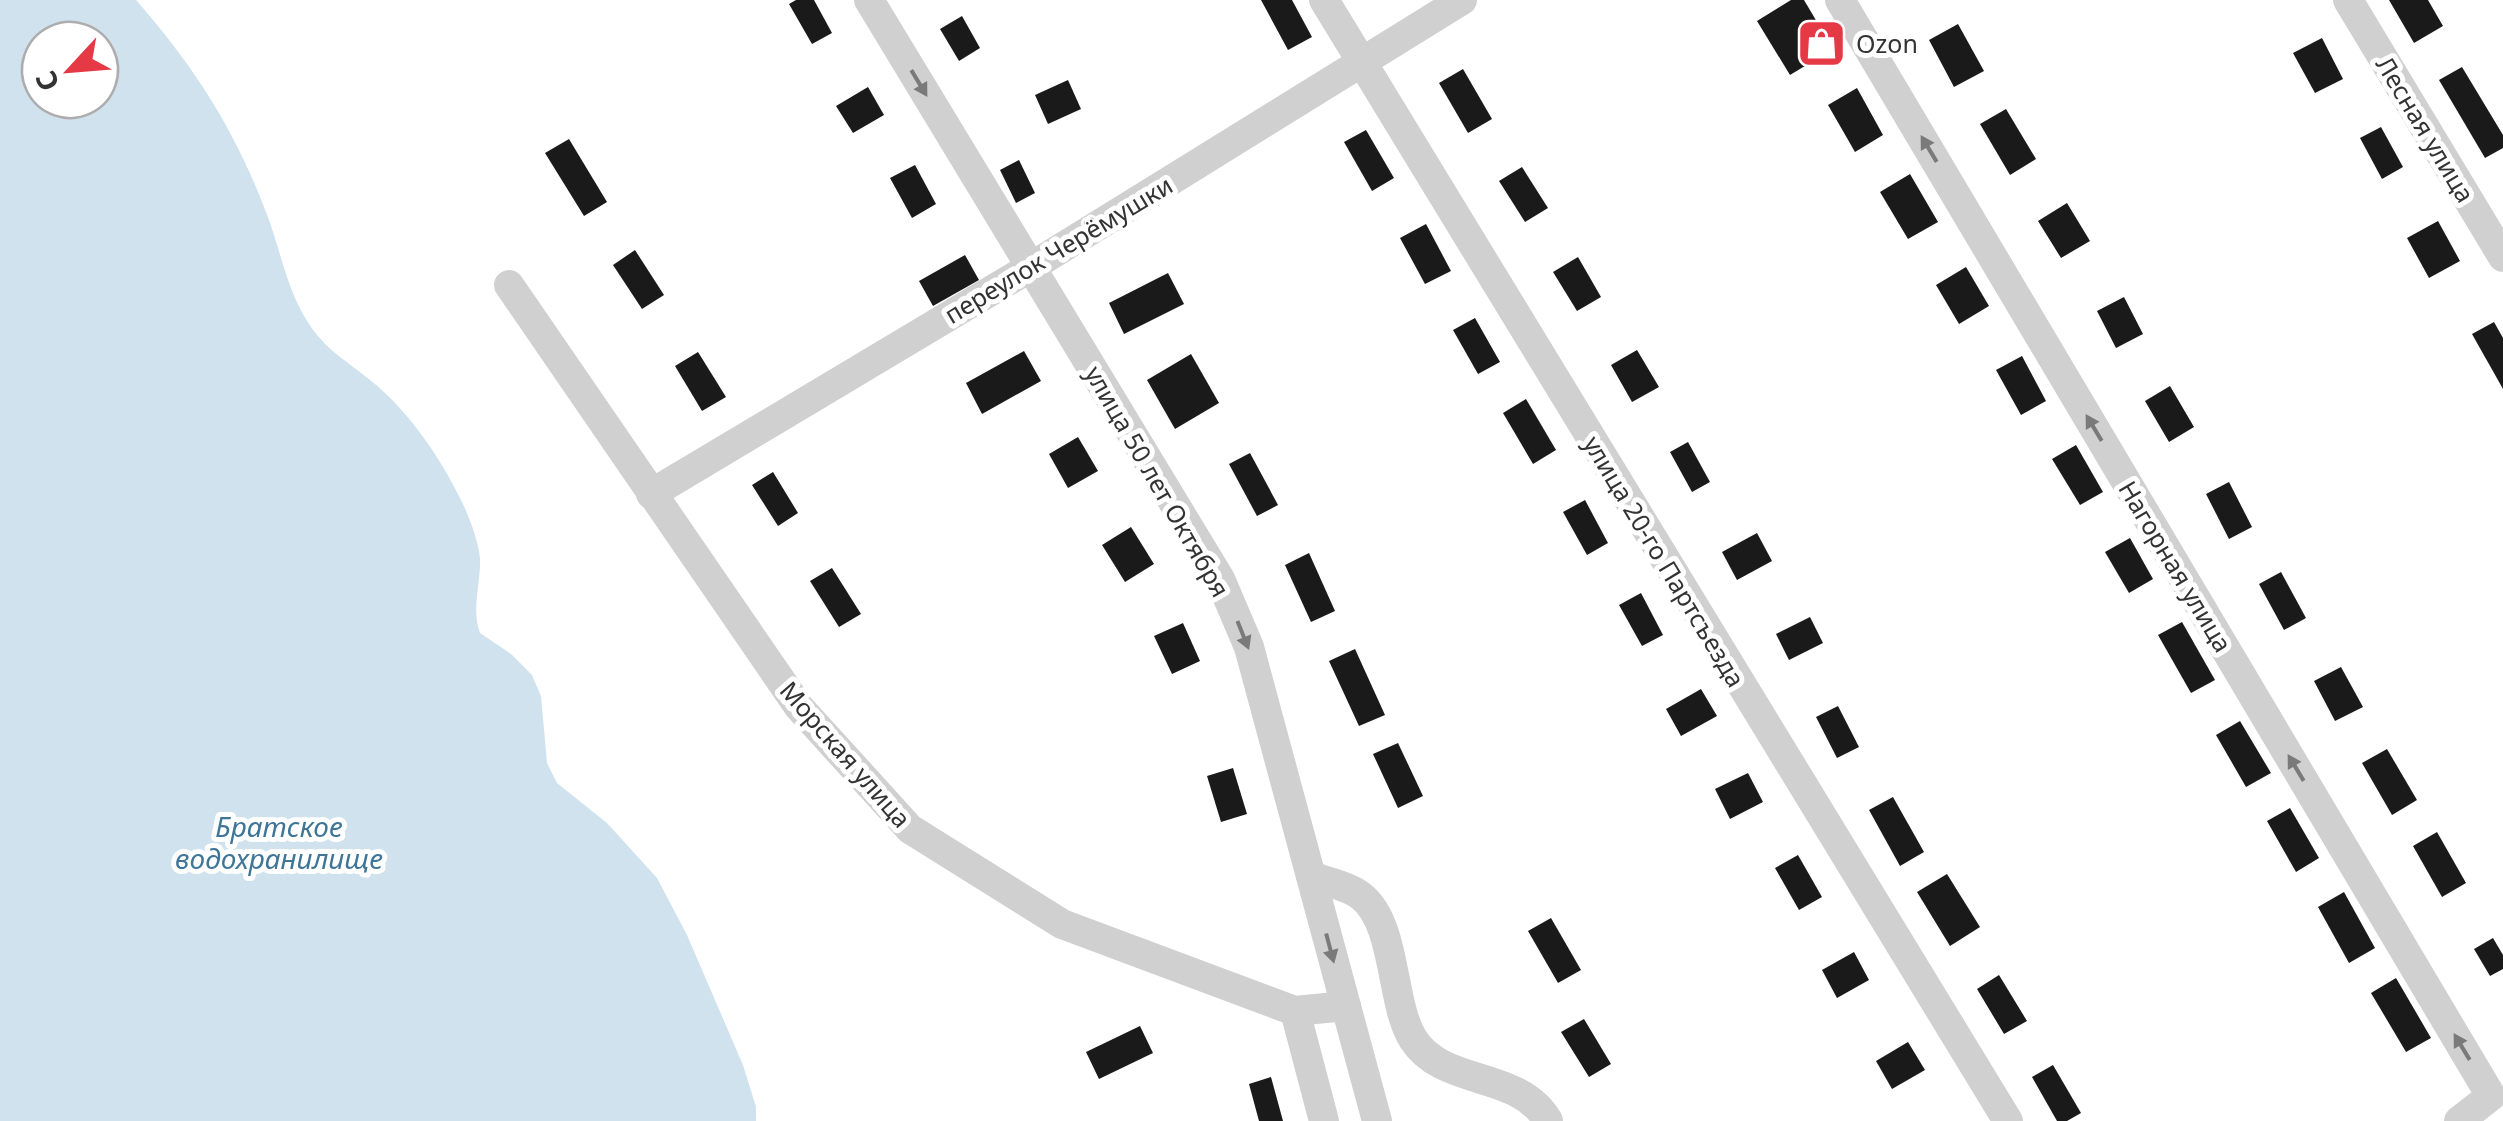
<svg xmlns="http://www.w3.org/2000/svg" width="2503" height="1121" font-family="'Noto Sans',sans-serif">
<rect width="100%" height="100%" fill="#fff"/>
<path fill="#cfe2ee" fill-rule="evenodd" d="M0 0H136C194 66 235 130 266 212 281 250 286 289 309 324 326 350 347 361 370 380 408 410 440 457 461 500 469 516 478 540 480 558 481 583 471 609 480 633L511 654 532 675 541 696 547 763 557 783 607 823 657 878 687 935 743 1065 756 1107V1121H0ZM40 40H100V100H40Z"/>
<g fill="#1a1a1a">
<path d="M796 0H814L832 33 812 44 789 4Z"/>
<path d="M1261 0H1292L1312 37 1288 50Z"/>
<path d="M1791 0H1804L1833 49 1790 75 1757 21Z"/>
<path d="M2389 0H2428L2443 26 2414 43Z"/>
<path d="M962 16 980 48 959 61 940 29Z"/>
<path d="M1958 24 1984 71 1954 87 1929 40Z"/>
<path d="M2322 38 2343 79 2315 93 2293 53Z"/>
<path d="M2462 67 2503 135V148L2485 158 2439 80Z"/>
<path d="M1463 69 1492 119 1468 133 1439 83Z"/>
<path d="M1068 80 1081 109 1048 124 1035 95Z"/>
<path d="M868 87 884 115 853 133 836 106Z"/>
<path d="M1857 88 1883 135 1855 152 1828 105Z"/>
<path d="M2006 109 2036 159 2010 175 1980 124Z"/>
<path d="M2381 127 2403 167 2382 179 2360 138Z"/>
<path d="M1366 130 1394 178 1372 191 1344 142Z"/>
<path d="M569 139 607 202 584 216 545 153Z"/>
<path d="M1019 160 1035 193 1016 203 1000 170Z"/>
<path d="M915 165 936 204 912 218 890 178Z"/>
<path d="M1522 167 1548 208 1525 222 1499 181Z"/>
<path d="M1910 174 1938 222 1908 239 1880 192Z"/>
<path d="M2067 203 2090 241 2061 258 2038 221Z"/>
<path d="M2438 221 2460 261 2429 278 2407 238Z"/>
<path d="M1426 224 1451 271 1425 284 1400 238Z"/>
<path d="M635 250 664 295 642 309 613 265Z"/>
<path d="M965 255 979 280 933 306 919 281Z"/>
<path d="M1578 257 1601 297 1577 311 1553 272Z"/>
<path d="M1966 267 1989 306 1959 324 1936 285Z"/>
<path d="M1168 273 1184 304 1124 334 1109 303Z"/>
<path d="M2124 297 2143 334 2116 348 2097 311Z"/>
<path d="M1475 318 1500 362 1478 374 1453 330Z"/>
<path d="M2494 322 2503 338V389L2472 334Z"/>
<path d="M1637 350 1659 387 1632 402 1611 365Z"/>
<path d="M1024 351 1041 381 982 414 966 383Z"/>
<path d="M698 352 726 397 702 411 675 366Z"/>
<path d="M1191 354 1219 403 1175 429 1147 380Z"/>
<path d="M2022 356 2046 401 2021 415 1996 370Z"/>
<path d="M2170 386 2194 427 2169 442 2145 401Z"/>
<path d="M1526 399 1556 450 1533 464 1503 413Z"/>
<path d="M1078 437 1098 471 1068 488 1049 454Z"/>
<path d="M1688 442 1710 482 1692 492 1670 452Z"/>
<path d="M2076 445 2103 492 2080 505 2052 459Z"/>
<path d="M1250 453 1278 505 1257 516 1229 464Z"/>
<path d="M773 472 798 513 778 526 752 485Z"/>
<path d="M2229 482 2252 527 2229 539 2206 494Z"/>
<path d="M1585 500 1608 543 1587 555 1563 512Z"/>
<path d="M1131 527 1154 564 1125 582 1102 545Z"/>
<path d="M1757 533 1772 561 1737 580 1722 552Z"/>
<path d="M2130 538 2153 579 2129 593 2105 552Z"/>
<path d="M1309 553 1335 611 1311 622 1285 565Z"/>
<path d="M832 568 861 614 839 627 810 581Z"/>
<path d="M2281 572 2306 618 2284 630 2259 584Z"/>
<path d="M1641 593 1663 635 1642 646 1619 605Z"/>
<path d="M1810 617 1823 643 1789 660 1776 634Z"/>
<path d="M2182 622 2215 680 2191 693 2158 635Z"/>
<path d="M1183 623 1200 661 1172 674 1154 636Z"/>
<path d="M1355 649 1385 715 1359 726 1329 661Z"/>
<path d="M2341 667 2363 707 2335 721 2314 681Z"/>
<path d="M1701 689 1717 716 1681 736 1666 709Z"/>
<path d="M1838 706 1859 747 1837 758 1816 717Z"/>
<path d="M2240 721 2271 773 2246 787 2216 735Z"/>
<path d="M1398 743 1423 796 1398 808 1373 754Z"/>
<path d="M2387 749 2417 800 2392 815 2362 763Z"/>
<path d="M1233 768 1247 814 1221 822 1207 776Z"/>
<path d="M1748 773 1763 802 1730 819 1715 789Z"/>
<path d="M1893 797 1924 852 1900 866 1869 810Z"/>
<path d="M2290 808 2319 858 2296 872 2267 821Z"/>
<path d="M2437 832 2466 883 2442 897 2413 846Z"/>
<path d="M1798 855 1822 897 1799 910 1775 868Z"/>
<path d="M1947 874 1980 927 1950 946 1917 892Z"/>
<path d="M2344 892 2375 948 2349 963 2318 907Z"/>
<path d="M1551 918 1581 970 1558 983 1528 931Z"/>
<path d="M2493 938 2503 955V969L2490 976 2474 949Z"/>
<path d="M1854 952 1869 980 1837 998 1822 970Z"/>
<path d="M1999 975 2027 1021 2004 1034 1977 989Z"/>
<path d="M2396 978 2431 1038 2406 1052 2371 993Z"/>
<path d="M1584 1019 1611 1064 1589 1077 1561 1032Z"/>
<path d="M1140 1026 1153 1053 1099 1079 1086 1052Z"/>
<path d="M1908 1042 1925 1070 1892 1089 1876 1061Z"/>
<path d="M2053 1065 2081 1113 2067 1121H2057L2032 1077Z"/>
<path d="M1271 1077 1283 1121H1259L1249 1084Z"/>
</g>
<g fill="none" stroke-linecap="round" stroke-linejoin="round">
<g stroke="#d0d0d0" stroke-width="30">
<path d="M869 0 1220 579 1249 647 1377 1121"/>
<path d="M1324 0 2008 1121"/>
<path d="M1840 0 2491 1096 2459 1121"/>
<path d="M2348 0 2503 257"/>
<path d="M509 285 799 707 910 829 1062 924 1295 1011 1346 1006"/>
<path d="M651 494 1031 267 1462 0"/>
<path d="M1311 876C1326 882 1349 886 1361 896 1397 924 1390 1002 1413 1039 1443 1087 1519 1070 1548 1121"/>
<path d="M1295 1011 1324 1121"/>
</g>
</g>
<defs><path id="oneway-solid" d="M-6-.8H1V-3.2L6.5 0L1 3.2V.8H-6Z" transform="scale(2.5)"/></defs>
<g fill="#7a7a7a">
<use href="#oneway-solid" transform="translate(919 83) rotate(59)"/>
<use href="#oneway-solid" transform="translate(1929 149) rotate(-121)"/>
<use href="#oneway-solid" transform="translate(2094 428) rotate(-121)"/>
<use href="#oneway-solid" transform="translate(1243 635) rotate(68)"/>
<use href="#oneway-solid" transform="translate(2296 768) rotate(-121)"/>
<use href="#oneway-solid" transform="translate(1330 948) rotate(75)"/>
<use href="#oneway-solid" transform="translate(2462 1047) rotate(-121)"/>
</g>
<defs>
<symbol id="shop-square" viewBox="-11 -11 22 22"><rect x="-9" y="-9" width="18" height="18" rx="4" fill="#e63946" stroke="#fff"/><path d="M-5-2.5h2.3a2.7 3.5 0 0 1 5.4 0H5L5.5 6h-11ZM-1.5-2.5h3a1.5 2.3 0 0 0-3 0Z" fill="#fff"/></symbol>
</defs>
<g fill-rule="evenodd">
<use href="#shop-square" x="1794" y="16" width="55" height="55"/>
</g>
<g text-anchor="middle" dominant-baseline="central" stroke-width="10" stroke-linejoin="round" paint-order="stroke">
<g font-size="25" fill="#333" stroke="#fff" text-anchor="start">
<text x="1856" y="43">Ozon</text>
</g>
<g font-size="25" fill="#333" stroke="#fff">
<text transform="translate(2426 129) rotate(59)">Лесная улица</text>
<text transform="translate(1058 249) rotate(-31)">переулок Черёмушки</text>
<text transform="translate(1158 481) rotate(60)">улица 50 лет Октября</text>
<text transform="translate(1665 561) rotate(59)">улица 20-го Партсъезда</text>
<text transform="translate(2176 566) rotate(59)">Нагорная улица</text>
<text transform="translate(846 754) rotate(49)">Морская улица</text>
</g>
<g font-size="28" font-style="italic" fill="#3f7597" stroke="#fff">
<text x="279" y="826">Братское<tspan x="279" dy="32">водохранилище</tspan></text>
</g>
</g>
<g transform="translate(70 70) rotate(244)"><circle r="48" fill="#ffffff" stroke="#adadad" stroke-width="2.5"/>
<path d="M0-8L18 38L0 25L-18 38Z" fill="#e63946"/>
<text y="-15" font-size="28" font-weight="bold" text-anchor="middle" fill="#333333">С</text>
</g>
</svg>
